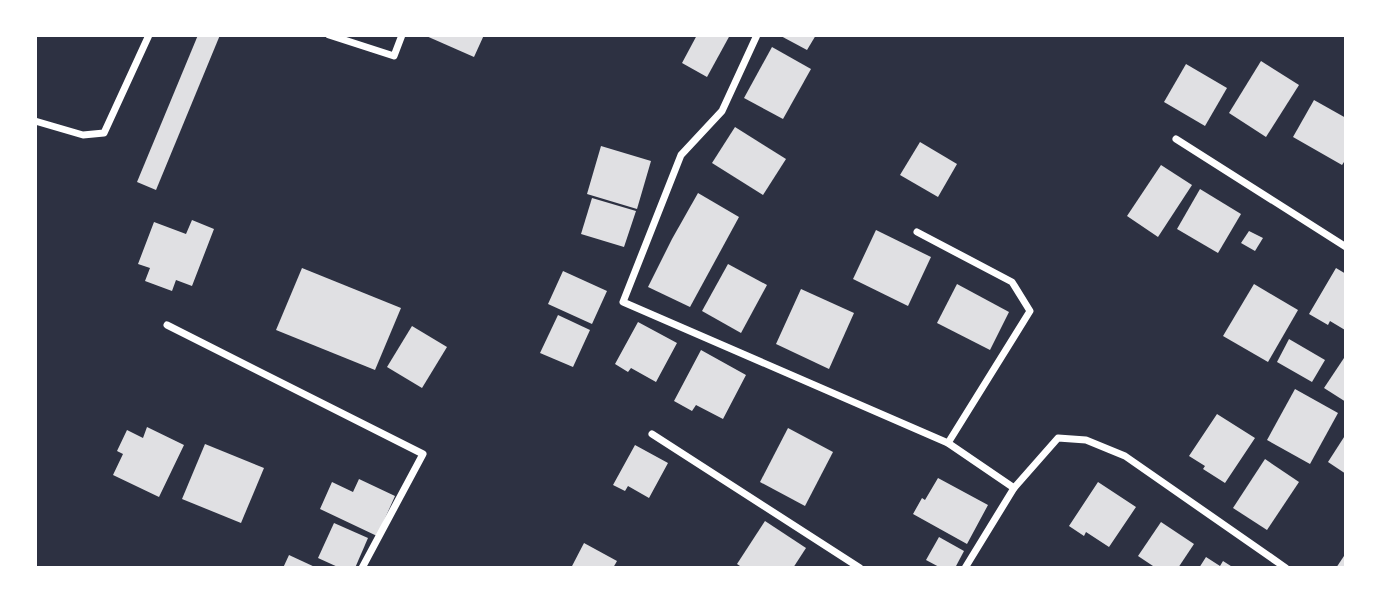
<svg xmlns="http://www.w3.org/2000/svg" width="1381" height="603" font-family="'PT Sans Narrow',sans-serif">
<rect width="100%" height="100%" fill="#2d3142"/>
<g fill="#e0e0e3">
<path d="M198 35H220L156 190 137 182Z"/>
<path d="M424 35H484L474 57Z"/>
<path d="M697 35H730L707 77 682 63Z"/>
<path d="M779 35H816L807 50Z"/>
<path d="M772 47 811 69 783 119 744 98Z"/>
<path d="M1261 61 1299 85 1266 137 1229 113Z"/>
<path d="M1186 64 1227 88 1205 126 1164 102Z"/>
<path d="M1314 100 1346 118V159L1342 165 1293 137Z"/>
<path d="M735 127 786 159 763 195 712 163Z"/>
<path d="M920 142 957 164 938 197 900 175Z"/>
<path d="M601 146 651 161 637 209 587 194Z"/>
<path d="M1161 165 1192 185 1158 237 1127 216Z"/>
<path d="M1200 189 1241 214 1218 253 1177 229Z"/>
<path d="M698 193 739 217 690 307 648 287 672 239Z"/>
<path d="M592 198 636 211 624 247 581 234Z"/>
<path d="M192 220 214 229 192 286 176 280 172 291 145 281 150 268 138 264 154 222 186 234Z"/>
<path d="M876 230 931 257 908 306 853 279Z"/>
<path d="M1249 231 1263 238 1255 251 1241 243Z"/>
<path d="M728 264 767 285 741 333 702 311Z"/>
<path d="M302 268 401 308 375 370 276 330Z"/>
<path d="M1336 268 1346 274 1345 330 1330 321 1328 325 1309 314Z"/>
<path d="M563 271 607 291 592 324 548 304Z"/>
<path d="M957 284 1009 312 990 350 937 323Z"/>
<path d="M1254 284 1298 310 1268 362 1223 336Z"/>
<path d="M801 289 854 313 829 369 776 344Z"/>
<path d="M558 315 590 330 573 367 540 353Z"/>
<path d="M638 322 677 343 656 382 631 368 628 372 615 364Z"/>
<path d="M412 326 447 347 422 388 387 367Z"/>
<path d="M1289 339 1325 360 1312 382 1277 362Z"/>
<path d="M701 350 746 375 723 419 696 405 692 411 674 401Z"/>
<path d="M1346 355V402L1324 388Z"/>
<path d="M1295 389 1338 413 1310 464 1267 440Z"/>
<path d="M1217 414 1255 438 1225 483 1203 469 1205 466 1189 456Z"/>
<path d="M147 427 184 445 159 497 113 475 123 454 117 451 127 430 143 438Z"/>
<path d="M788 428 833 452 805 506 760 482Z"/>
<path d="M1346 434V474L1328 462Z"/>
<path d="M205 444 264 468 241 523 182 499Z"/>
<path d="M635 445 668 463 649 498 628 486 625 491 613 485Z"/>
<path d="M1265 459 1299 482 1267 530 1233 508Z"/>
<path d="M938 478 988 505 967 544 913 514 922 498 925 500Z"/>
<path d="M359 479 395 496 377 536 320 509 332 482 353 492Z"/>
<path d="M1098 482 1136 507 1109 547 1086 532 1084 536 1069 526Z"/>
<path d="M765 521 806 548 793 568H743L737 564Z"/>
<path d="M1161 522 1194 544 1178 568H1156L1138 556Z"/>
<path d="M334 523 368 538 355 568H340L318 558Z"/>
<path d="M939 537 964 551 955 568H941L926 560Z"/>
<path d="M584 543 617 561 613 568H571Z"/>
<path d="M1346 553V568H1336Z"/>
<path d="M289 555 317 568H283Z"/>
<path d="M1206 557 1220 566 1223 561 1234 568H1199Z"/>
</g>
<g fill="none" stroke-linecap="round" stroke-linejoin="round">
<g stroke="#fff" stroke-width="7">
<path d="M329 35 394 56 402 35"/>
<path d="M757 35 722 111 681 155 623 302 948 443 1014 488"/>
<path d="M35 121 83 135 104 133 149 35"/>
<path d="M1176 139 1346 247"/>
<path d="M917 232 1012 282 1030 311 948 443"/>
<path d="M167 325 423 454 362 568"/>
<path d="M652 434 860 568"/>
<path d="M965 568 1014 488 1058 438 1086 440 1125 456 1286 568"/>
</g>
</g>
<rect width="1381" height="603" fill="none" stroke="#ffffff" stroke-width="74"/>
</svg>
